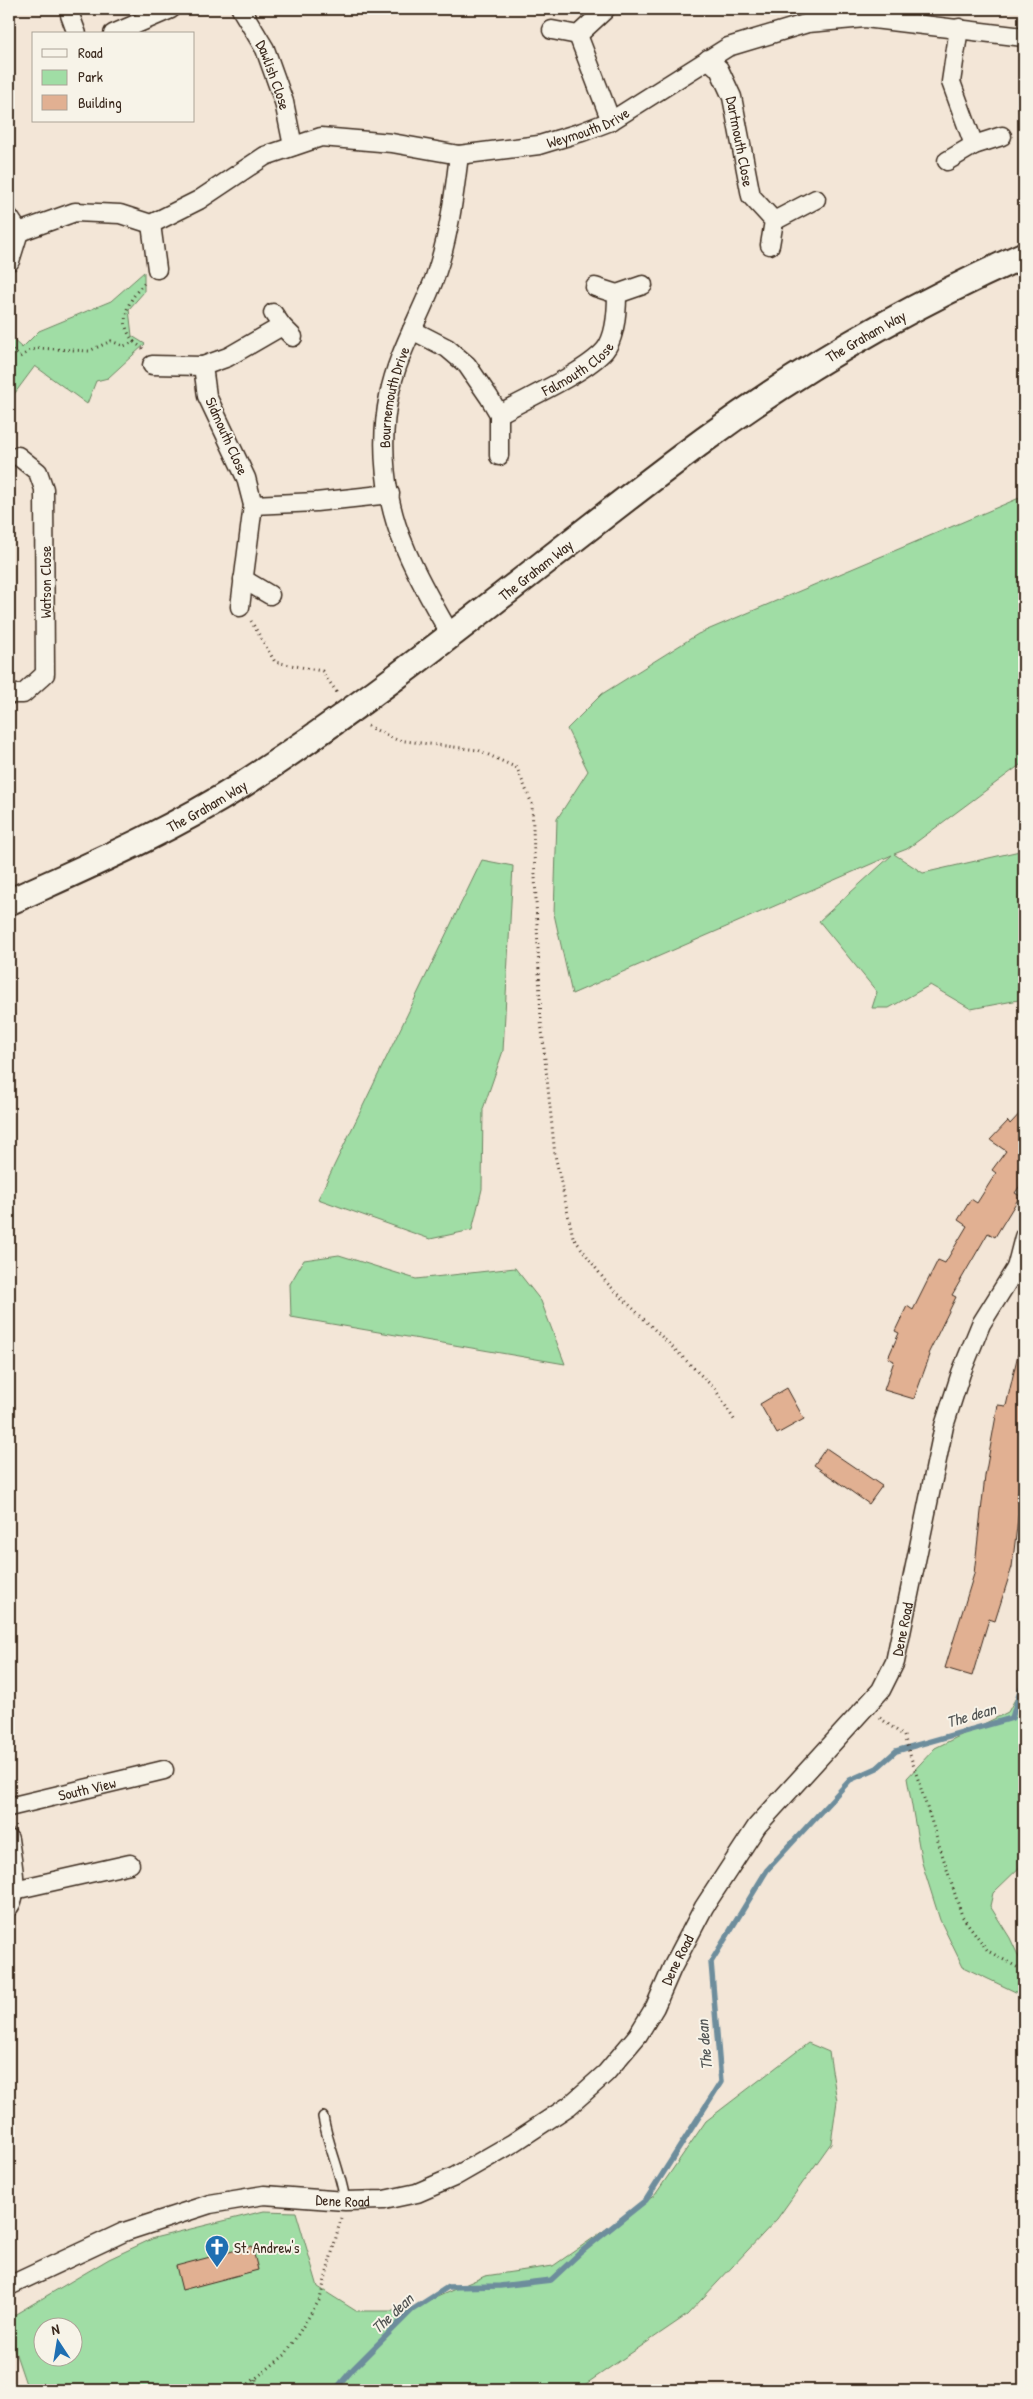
<svg xmlns="http://www.w3.org/2000/svg" width="1033" height="2399" font-family="'Patrick Hand',sans-serif">
<rect width="100%" height="100%" fill="#f3e6d7"/>
<filter id="ink" filterUnits="userSpaceOnUse"><feTurbulence type="fractalNoise" baseFrequency=".02" numOctaves="2"/><feDisplacementMap in="SourceGraphic" scale="10" xChannelSelector="R" yChannelSelector="G"/><feConvolveMatrix kernelMatrix="1 2 1 2 8 2 1 2 1" color-interpolation-filters="sRGB"/></filter>
<g filter="url(#ink)">
<g fill="#a0dda5" stroke="#6e8462" fill-rule="evenodd">
<path d="M144 272V292L129 309 132 336 145 344 108 378 96 381 87 404 35 366 9 401V336L22 348 39 331 111 301Z"/>
<path d="M1024 496V762L907 849 894 854 923 873 1024 850V999L971 1009 930 985 889 1008H872L877 992 819 921 892 855 572 994 554 914 557 819 588 771 567 729 602 694 698 634Z"/>
<path d="M482 860 513 866 503 1051 483 1109 482 1189 472 1230 430 1239 318 1199Z"/>
<path d="M339 1255 416 1279 515 1268 541 1301 565 1364 291 1317 290 1284 304 1260Z"/>
<path d="M1024 1683V1863L993 1893 990 1906 1010 1938 1024 1968V1996L963 1967 940 1920 922 1863 907 1778 935 1748 1008 1712Z"/>
<path d="M808 2043 829 2052 837 2101 831 2143 777 2219 687 2315 577 2390H28L9 2334V2318L109 2259 154 2238 264 2211 296 2212 318 2287 356 2311H405L485 2276 553 2266 655 2195 706 2121ZM42 2326H72V2356H42Z"/>
</g>
<g fill="none" stroke-linecap="round" stroke-linejoin="round">
<path stroke="#6d8d9c" stroke-width="5.5" d="M335 2390 353 2369 412 2310 448 2287 500 2286 551 2280 581 2252 646 2200 721 2082 711 1962 767 1870 850 1780 877 1768 896 1751 1012 1718 1024 1678"/>
</g>
<g fill="#e1b092" stroke="#3b2a1e">
<path d="M1024 1109V1180L1015 1193 1020 1196 995 1237 988 1233 952 1295 956 1297 928 1354 930 1355 914 1399 884 1390 894 1361 888 1358 899 1333 895 1331 907 1306 913 1310 938 1260 945 1263 967 1226 958 1220 971 1199 977 1203 996 1173 992 1170 1006 1151 990 1140 1008 1121 1010 1124Z"/>
<path d="M1018 1354H1024V1451L1017 1501 1020 1502 1012 1567 995 1621 989 1619 972 1676 945 1668 974 1574 985 1476 998 1405 1006 1406Z"/>
<path d="M787 1388 804 1419 777 1434 760 1404Z"/>
<path d="M826 1448 882 1486 869 1504 814 1465Z"/>
<path d="M252 2246 258 2270 182 2290 176 2266Z"/>
</g>
<g fill="none" stroke-linecap="round" stroke-linejoin="round">
<defs>
<path id="lane" d="M323 2117C328 2146 341 2172 345 2201"/>
<g id="street">
<path id="s1" d="M241 9 265 49 284 102 293 146"/>
<path d="M70 15 77 34"/>
<path d="M959 28 951 82 974 145"/>
<path d="M552 30 578 35 605 10"/>
<path d="M113 34 171 9"/>
<path d="M578 35 611 121"/>
<path id="s2" d="M708 59 719 69 732 97 751 196 774 221 770 245"/>
<path d="M947 161 974 145 1002 136"/>
<path d="M9 217 19 232 10 261"/>
<path d="M774 221 816 199"/>
<path d="M151 224 157 269"/>
<path id="s3" d="M19 232 75 212 120 214 151 224 199 200 265 156 321 137 392 143 459 155 539 145 582 132 611 121 728 47 808 23 865 18 1024 37"/>
<path d="M595 287 617 294 643 285"/>
<path d="M273 313 282 326 293 337"/>
<path d="M412 330 447 348 467 365 489 397 499 414V456"/>
<path d="M152 365 203 366"/>
<path id="s4" d="M499 414C527 398 585 373 605 350 616 336 617 311 617 294"/>
<path d="M253 505 316 502 390 494"/>
<path d="M243 579 270 595"/>
<path d="M240 607 253 505 246 478 207 396 203 366 228 357 282 326"/>
<path id="s5" d="M451 636C435 607 416 576 404 545 385 501 379 444 389 396 397 354 420 317 435 277 449 237 454 196 459 155"/>
<path d="M9 694H23L45 674 44 489 38 472 18 456"/>
<path d="M1016 1268 1024 1237"/>
<path id="s6" d="M9 1807 164 1770"/>
<path d="M9 1839C11 1856 20 1893 9 1907"/>
<path d="M14 1890 130 1864"/>
<path id="s7" d="M9 2286 124 2232 210 2204 264 2195 345 2201 384 2200 417 2193 454 2177 513 2143 569 2106 606 2073 638 2035 655 2007 672 1968 704 1907 757 1826 881 1690 895 1662 944 1426 961 1373 981 1324 1016 1268 1024 1259"/>
</g>
<g id="secondary">
<path id="s8" d="M9 902C88 866 168 832 242 785 404 680 550 554 704 440 803 367 912 305 1024 255"/>
</g>
</defs>
<use href="#lane" stroke="#3b2a1e" stroke-width="12"/>
<use href="#street" stroke="#3b2a1e" stroke-width="21"/>
<use href="#secondary" stroke="#3b2a1e" stroke-width="29"/>
<g stroke="#3b2a1e" stroke-width="3" stroke-dasharray="1 4" stroke-linecap="butt">
<path d="M134 342C116 320 129 299 146 281"/>
<path d="M9 347 20 357 30 351 38 348 89 351 111 341 124 346 134 342 145 350"/>
<path d="M251 621 275 662 322 671 338 694"/>
<path d="M368 726 397 740 478 750 517 768 532 804 541 1021 555 1155 573 1237 606 1282 715 1389 735 1421"/>
<path d="M880 1718 904 1736 962 1916 988 1951 1024 1971"/>
<path d="M241 2390 285 2355 320 2299 341 2218"/>
<path d="M254 2390 256 2379"/>
</g>
<use href="#lane" stroke="#f7f3e8" stroke-width="9"/>
<use href="#street" stroke="#f7f3e8" stroke-width="18"/>
<use href="#secondary" stroke="#f7f3e8" stroke-width="25"/>
</g>
</g>
<defs>
<symbol id="church-pin" viewBox="-11 -11 22 30"><path d="M0 17L-7.5 6A9.5 9.5 0 1 1 7.5 6Z" fill="#1f6fb2" stroke="#f7f3e8"/><path d="M-1.2-6h2.4v3.5h3.3v2.4h-3.3V6h-2.4V-.1h-3.3v-2.4h3.3Z" fill="#fff"/></symbol>
</defs>
<g fill-rule="evenodd">
<use href="#church-pin" x="203" y="2233" width="28" height="38"/>
</g>
<g text-anchor="middle" dominant-baseline="central" stroke-width="4" stroke-linejoin="round" paint-order="stroke">
<g font-size="15" fill="#3b2a1e" stroke="#f7f3e8">
<text stroke="none"><textPath href="#s1" startOffset="74">Dawlish Close</textPath></text>
<text stroke="none"><textPath href="#s3" startOffset="601">Weymouth Drive</textPath></text>
<text stroke="none"><textPath href="#s2" startOffset="91">Dartmouth Close</textPath></text>
<text stroke="none"><textPath href="#s8" startOffset="1030">The Graham Way</textPath></text>
<text stroke="none"><textPath href="#s4" startOffset="91">Falmouth Close</textPath></text>
<text stroke="none"><textPath href="#s5" startOffset="254">Bournemouth Drive</textPath></text>
<text transform="translate(227 436) rotate(66)">Sidmouth Close</text>
<text stroke="none"><textPath href="#s8" startOffset="625">The Graham Way</textPath></text>
<text transform="translate(45 582) rotate(-90)">Watson Close</text>
<text stroke="none"><textPath href="#s8" startOffset="220">The Graham Way</textPath></text>
<text stroke="none"><textPath href="#s7" startOffset="1191">Dene Road</textPath></text>
<text stroke="none"><textPath href="#s6" startOffset="80">South View</textPath></text>
<text stroke="none"><textPath href="#s7" startOffset="786">Dene Road</textPath></text>
<text stroke="none"><textPath href="#s7" startOffset="351">Dene Road</textPath></text>
</g>
<g font-size="15" fill="#3b2a1e" stroke="#f7f3e8" text-anchor="start">
<text x="234" y="2247">St. Andrew's</text>
</g>
<g font-size="16" font-style="italic" fill="#505352" stroke="#f7f3e8">
<text transform="translate(971 1715) rotate(-16)">The dean</text>
<text transform="translate(704 2045) rotate(-95)">The dean</text>
<text transform="translate(392 2313) rotate(-43)">The dean</text>
</g>
</g>
<rect width="1033" height="2399" fill="none" stroke="#f7f3e8" stroke-width="30"/>
<rect x="15" y="15" width="1003" height="2369" fill="none" stroke="#3b2a1e" stroke-width="2" filter="url(#ink)"/>
<rect x="32" y="32" width="162" height="90" fill="#f7f3e8" stroke="#aca397"/>
<rect x="42" y="49" width="25" height="8" fill="#f7f3e8" stroke="#aca397"/>
<text x="78" y="58" font-size="15" fill="#3b2a1e">Road</text>
<rect x="42" y="70" width="25" height="15" fill="#a0dda5" stroke="#aca397"/>
<text x="78" y="82" font-size="15" fill="#3b2a1e">Park</text>
<rect x="42" y="95" width="25" height="15" fill="#e1b092" stroke="#aca397"/>
<text x="78" y="108" font-size="15" fill="#3b2a1e">Building</text>
<g transform="translate(58 2342) rotate(348)"><circle r="24" fill="#f7f3e8" stroke="#aca397"/>
<path d="M0-4L9 19L0 12L-9 19Z" fill="#1f6fb2"/>
<text y="-8" font-size="14" font-weight="bold" text-anchor="middle" fill="#3b2a1e">N</text>
</g>
</svg>
